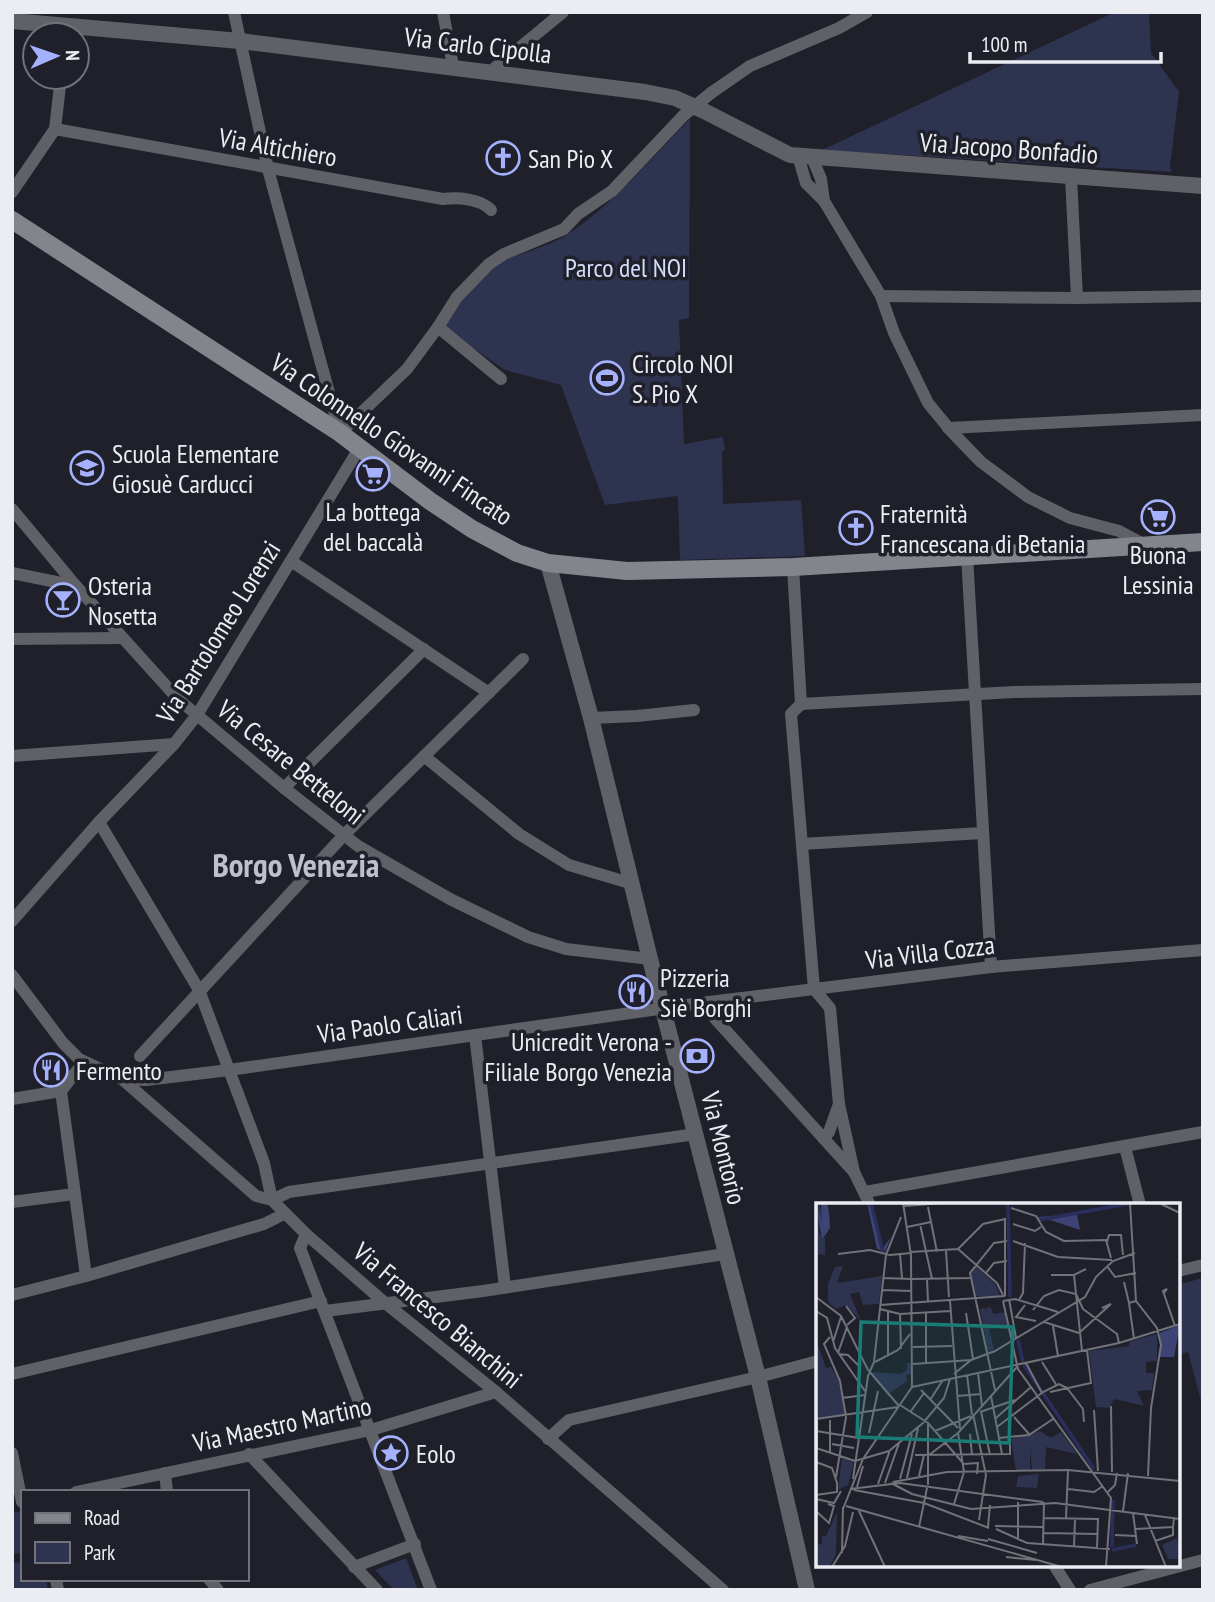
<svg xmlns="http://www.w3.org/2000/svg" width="1215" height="1602" font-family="'PT Sans Narrow',sans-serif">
<rect width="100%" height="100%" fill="#1f202a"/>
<g fill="#2e3350">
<path d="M1115 12H1149L1151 53 1179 92 1170 167 1172 172 822 150Z"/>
<path d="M690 119 689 318 679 320 684 444 723 437 725 450 722 451 723 504 801 500 805 556 680 560 678 496 605 505 561 385 505 370 444 328C454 310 475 273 493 265 518 253 545 249 568 234 614 204 651 158 690 119Z"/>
<path d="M1203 1278V1408L1188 1352 1178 1355V1281L1180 1284Z"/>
<path d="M23 1511V1553L12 1554V1513Z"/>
<path d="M406 1558 418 1590H394L375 1570Z"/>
<path d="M23 1562V1579H46L48 1590H12V1563Z"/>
</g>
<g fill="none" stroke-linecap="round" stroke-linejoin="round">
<g stroke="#606166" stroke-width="12">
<path d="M234 12 268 169 340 433 407 369 438 327 457 297 489 264 504 254 564 229 578 214 612 191 684 115"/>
<path d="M443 12 453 66"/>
<path d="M490 72 563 12"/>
<path d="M711 93 750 66 839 28 867 12"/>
<path d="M55 129 443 199C458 197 481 199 491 210"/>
<path d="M798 156 806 183 824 201 881 296 894 333 928 403 951 431 981 462 1028 497 1070 518 1119 531 1145 545"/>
<path d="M812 157 821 179 824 201"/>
<path d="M1071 177 1077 298"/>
<path d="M12 192 55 129 61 77"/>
<path d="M881 296 1077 298 1203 296"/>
<path d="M438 327 501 379"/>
<path d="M948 428 1203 415"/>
<path d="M12 509 76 586 178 699 284 788 358 846 450 899 528 937 566 949 650 959"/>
<path d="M967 556 991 967"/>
<path d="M291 561 489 693"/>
<path d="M793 567 801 704 791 714 814 989 830 1008 839 1104 854 1172"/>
<path d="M12 573 76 586"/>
<path d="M12 639 122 638"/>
<path d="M801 704 1014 692 1203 689"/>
<path d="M591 718 637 716 694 710"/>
<path d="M12 756 174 744"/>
<path d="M424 756 519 834 569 865 633 884"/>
<path d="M284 788 424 649"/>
<path d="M99 822 199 990 264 1163 272 1200"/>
<path d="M802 844 982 833"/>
<path d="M12 921 99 822 174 744 197 715 360 447"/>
<path d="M12 975 63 1043 79 1059 122 1079 256 1196 272 1200 306 1234 384 1302 496 1392 723 1590"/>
<path d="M701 1003 854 1172 870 1205"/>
<path d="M475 1035 505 1287"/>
<path d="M140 1056 344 835 523 659"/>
<path d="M122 1079 146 1080 229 1070 701 1003 991 967 1203 950"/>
<path d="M61 1091 86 1276"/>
<path d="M12 1099 61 1091 84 1062"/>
<path d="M823 1138 829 1132 839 1104"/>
<path d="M1125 1147 1140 1205"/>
<path d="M865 1192 1203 1132"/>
<path d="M272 1200 289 1192 696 1134"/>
<path d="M12 1202 74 1194"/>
<path d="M306 1234 300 1248 431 1590"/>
<path d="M1178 1271 1203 1265"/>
<path d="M12 1295 86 1276 264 1224 284 1214"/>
<path d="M325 1311 483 1291 725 1254"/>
<path d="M12 1374 321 1301"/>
<path d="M548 1439 569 1420 758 1377 818 1361"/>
<path d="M12 1453 22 1502"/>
<path d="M249 1454 377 1590"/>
<path d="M165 1473 167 1492"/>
<path d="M76 1492 371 1430 496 1392"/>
<path d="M1054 1565 1070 1590"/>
<path d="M354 1567 415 1544"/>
<path d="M56 1579 58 1590"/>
<path d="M209 1579 218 1590"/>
<path d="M1090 1590 1203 1560"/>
</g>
<g stroke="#606166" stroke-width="16">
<path d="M12 21 240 41 645 92 675 98 704 111 790 155 1203 186"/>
<path d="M548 563 591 718 650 959 758 1377 807 1590"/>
</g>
<path stroke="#83858d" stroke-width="18" d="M12 220 340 433 430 501 472 529 517 553 548 563 627 571 793 567 1203 542"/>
<path stroke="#606166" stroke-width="12" d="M684 115 711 93"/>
</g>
<defs>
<symbol id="church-ring" viewBox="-11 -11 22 22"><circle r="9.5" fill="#1f202a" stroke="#a5b1fc" stroke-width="1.5"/><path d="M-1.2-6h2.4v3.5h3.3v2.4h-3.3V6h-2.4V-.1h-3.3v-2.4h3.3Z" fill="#a5b1fc"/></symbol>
<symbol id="stadium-ring" viewBox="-11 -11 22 22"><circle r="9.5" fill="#1f202a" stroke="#a5b1fc" stroke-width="1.5"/><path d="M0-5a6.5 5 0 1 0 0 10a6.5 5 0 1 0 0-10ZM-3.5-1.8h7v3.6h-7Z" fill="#a5b1fc"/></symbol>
<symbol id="school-ring" viewBox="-11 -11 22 22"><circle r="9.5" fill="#1f202a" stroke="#a5b1fc" stroke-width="1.5"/><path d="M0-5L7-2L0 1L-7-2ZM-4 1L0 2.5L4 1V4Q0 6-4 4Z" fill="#a5b1fc"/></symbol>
<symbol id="supermarket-ring" viewBox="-11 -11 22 22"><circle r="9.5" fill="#1f202a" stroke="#a5b1fc" stroke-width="1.5"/><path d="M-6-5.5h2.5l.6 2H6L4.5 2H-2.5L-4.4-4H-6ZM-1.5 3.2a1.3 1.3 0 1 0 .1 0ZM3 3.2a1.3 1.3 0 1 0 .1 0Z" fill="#a5b1fc"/></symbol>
<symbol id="bar-ring" viewBox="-11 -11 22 22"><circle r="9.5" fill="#1f202a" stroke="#a5b1fc" stroke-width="1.5"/><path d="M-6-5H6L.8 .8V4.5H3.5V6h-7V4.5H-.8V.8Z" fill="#a5b1fc"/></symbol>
<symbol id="restaurant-ring" viewBox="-11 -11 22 22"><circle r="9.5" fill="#1f202a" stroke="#a5b1fc" stroke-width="1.5"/><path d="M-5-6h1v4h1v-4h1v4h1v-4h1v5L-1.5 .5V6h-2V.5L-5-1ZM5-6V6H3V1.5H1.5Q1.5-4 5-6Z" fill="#a5b1fc"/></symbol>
<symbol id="bank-ring" viewBox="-11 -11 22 22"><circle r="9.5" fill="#1f202a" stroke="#a5b1fc" stroke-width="1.5"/><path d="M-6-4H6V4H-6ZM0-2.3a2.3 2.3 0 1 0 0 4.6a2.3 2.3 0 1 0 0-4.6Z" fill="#a5b1fc"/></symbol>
<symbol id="sight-ring" viewBox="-11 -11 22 22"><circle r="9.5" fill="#1f202a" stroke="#a5b1fc" stroke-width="1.5"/><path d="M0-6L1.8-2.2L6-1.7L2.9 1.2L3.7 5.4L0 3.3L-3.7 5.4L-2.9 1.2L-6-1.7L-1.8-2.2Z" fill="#a5b1fc"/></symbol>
</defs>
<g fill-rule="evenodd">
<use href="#church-ring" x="484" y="139" width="38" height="38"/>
<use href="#stadium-ring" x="588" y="359" width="38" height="38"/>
<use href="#school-ring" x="68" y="449" width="38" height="38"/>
<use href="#supermarket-ring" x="354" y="455" width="38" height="38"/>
<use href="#supermarket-ring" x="1139" y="498" width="38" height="38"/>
<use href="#church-ring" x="837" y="509" width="38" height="38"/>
<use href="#bar-ring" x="44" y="581" width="38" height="38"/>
<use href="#restaurant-ring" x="617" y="973" width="38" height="38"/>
<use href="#bank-ring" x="678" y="1037" width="38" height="38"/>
<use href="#restaurant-ring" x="32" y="1051" width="38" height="38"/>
<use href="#sight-ring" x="372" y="1434" width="38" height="38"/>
</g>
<g text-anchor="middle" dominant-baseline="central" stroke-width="7" stroke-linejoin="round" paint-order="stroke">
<g font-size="26" fill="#ebedf3" stroke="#1f202a">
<text transform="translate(478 45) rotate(7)">Via Carlo Cipolla</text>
<text transform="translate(278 147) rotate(10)">Via Altichiero</text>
<text transform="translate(1009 148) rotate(4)">Via Jacopo Bonfadio</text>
<text transform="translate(392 439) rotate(34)">Via Colonnello Giovanni Fincato</text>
<text transform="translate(218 632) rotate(-58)">Via Bartolomeo Lorenzi</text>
<text transform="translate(291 762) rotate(39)">Via Cesare Betteloni</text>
<text transform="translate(930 952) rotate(-7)">Via Villa Cozza</text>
<text transform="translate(390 1024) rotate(-8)">Via Paolo Caliari</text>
<text transform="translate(724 1148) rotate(76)">Via Montorio</text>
<text transform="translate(438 1315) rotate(40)">Via Francesco Bianchini</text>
<text transform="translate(282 1424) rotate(-12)">Via Maestro Martino</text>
</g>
<g font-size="26" fill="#ebedf3" stroke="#1f202a" text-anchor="start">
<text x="528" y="158">San Pio X</text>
<text x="632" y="363">Circolo NOI<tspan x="632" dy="30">S. Pio X</tspan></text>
<text x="112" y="453">Scuola Elementare<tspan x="112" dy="30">Giosuè Carducci</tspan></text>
<text x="373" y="511" text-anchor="middle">La bottega<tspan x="373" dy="30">del baccalà</tspan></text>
<text x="880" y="513">Fraternità<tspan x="880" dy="30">Francescana di Betania</tspan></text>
<text x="1158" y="554" text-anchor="middle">Buona<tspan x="1158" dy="30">Lessinia</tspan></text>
<text x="88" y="585">Osteria<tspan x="88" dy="30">Nosetta</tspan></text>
<text x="660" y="977">Pizzeria<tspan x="660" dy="30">Siè Borghi</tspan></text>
<text x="672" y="1041" text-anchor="end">Unicredit Verona -<tspan x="672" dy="30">Filiale Borgo Venezia</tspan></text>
<text x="76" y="1070">Fermento</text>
<text x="416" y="1453">Eolo</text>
</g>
<g font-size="26" fill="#d5dcfb" stroke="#1f202a">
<text x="626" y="267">Parco del NOI</text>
</g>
<g font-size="33" font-weight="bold" fill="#bec0cd" stroke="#1f202a">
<text x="296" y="864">Borgo Venezia</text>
</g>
</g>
<g transform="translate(816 1203)">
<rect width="364" height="364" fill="#1f202a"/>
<path d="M2 0 8 12V28L4 18 3 27 6 37 9 34V52L0 51ZM27 63 21 80 66 73 63 101 47 102 43 89 34 91 45 118 30 102 20 106 12 99V81L19 64ZM159 63 180 82 184 94 160 93 155 70ZM175 104 177 111 189 109 191 122 173 126 178 146 172 149 164 106 169 105 171 113 170 105ZM341 131V158L330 159V170H338L336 187 321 188 328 203 298 196 293 205 280 204 273 148 313 143 314 138ZM1 139 10 165 15 164 23 178 29 213 0 215ZM91 160H96V171L90 172 91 178 71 192 54 169 85 171 91 167ZM224 228 235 235 245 229 261 251 230 244 229 266 216 267 214 244V268H200L195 236ZM26 255 37 259V264L32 282 22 287ZM223 271 221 285 200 284 202 273ZM21 309 20 351 14 363 0 364V342L6 341V333H10ZM361 335 364 356H352L346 342Z" fill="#2e3350"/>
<path d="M0 0 6 20 5 0H11L13 9 14 25 6 37ZM51 0 57 7 67 45 75 34 69 49 61 46ZM261 11 264 27 231 16 222 18V14ZM364 122 358 154H344V130Z" fill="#3d4373"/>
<path fill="none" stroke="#2a2e5c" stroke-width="3.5" d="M55 0 67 49M192 0 194 94M223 17 311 1M202 137 207 159M208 162 278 266M296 344 297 297M296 347 320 342"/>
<path fill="none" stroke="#71727a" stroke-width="2" d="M314 0 320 98 341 125 345 142 335 205 332 273M343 0 364 10M88 3 128 0M112 4 121 49M195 5 220 13 230 29 248 38 290 37 295 55M104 21 116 76M197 21 219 28 225 24M91 24 115 19M197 38 242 54 296 57M291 39 293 32H305L307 52M142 46 167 21 189 16V93M142 46 181 80 187 92M130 48 133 94M95 49 142 46M22 51 54 47 74 52 95 50M84 51 86 75M291 63 299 74 320 70M170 70 178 60 191 58M235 72H258L270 66M258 72 266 148M67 75 95 76M96 76 154 75M111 76 112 98M308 79 313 100M66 87 96 88M348 90 351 86 347 88 359 123M0 94 25 113 52 167 83 203M193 96 200 135M203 97 207 90 209 40M134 98 144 226M187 98 202 166 295 295 290 364M187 98 199 96 242 109M64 102 189 93M209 102 200 114 220 118M30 103 39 115 31 122M64 106 84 111 134 108M267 106 301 131 303 140M217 107 228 93 243 87 260 91 267 106M0 108 11 115 19 145 49 188M110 109V161M150 110 157 156M84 111 85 146M228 119 263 130M237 123 242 153M263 130 295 101 286 105M14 134 8 141 24 178 30 214 20 274M318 136 313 100 320 98M17 139 25 114M97 144 136 143M22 150 31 124M23 151 32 152 43 163M72 152V109M59 159 82 147 94 131M226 159 241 183M210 160 226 190M97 161 155 157M162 170 166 203M138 171 155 157 179 148 269 94 280 74 297 58 319 50M151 172 156 212M96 184 303 140 364 121M251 185 267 206 268 219M105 187 142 225M179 187 154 70 178 40 191 38M234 189 275 180 271 147M141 193 165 191M175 193 186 251M26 195 49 192M114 197 127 177M84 202 112 220 147 260M295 203 296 269M278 207 282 268M95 208 108 190M165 208 174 252M164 209 199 197M157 211 170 272 163 317M198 214 213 231M180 215 215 184M0 216 82 204M181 224 227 189 243 181 251 185M0 228 43 235M119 228 155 213M53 230 62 188M142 230 148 269M154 231 156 252M183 235 213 232 237 216M16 241 38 245M1 244V218M0 245 39 258M14 250V217M99 252 194 251V234M113 252 142 230 201 164M39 258 73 248 107 220 128 195 134 176M0 259 16 265 21 280V289L0 292M147 261 162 260 161 271M103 273 108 252M91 275 102 225M37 276 52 173 58 159 70 52 85 14M84 276 96 231M77 279 131 269 252 267 364 278M69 280 83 240M75 280 96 291 155 306 239 300 364 316M62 281 74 247M112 282V221M41 284 47 263M34 286 84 280 227 299M252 286 278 289 287 283M38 287 108 300 173 325M292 289 299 282 301 270M0 296 18 300 25 288M202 299V337M138 301 148 269M30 303 246 364M27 306 47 256 96 184 95 52 87 0M42 306 69 364M307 308 312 270M1 309 13 320 18 303 12 301M317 310 321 341M329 312 350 364M227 315 282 316 281 345M250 315 252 267M179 323 227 324M103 324 111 285M172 324 174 302M180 326 211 340 294 346M319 326 357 324 358 315M227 330 281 331M299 332 320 333M142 333 172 338M172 336 221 350M339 338 357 332V324M227 341 228 299M258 344 259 316M26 350 27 304M190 354 220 357M16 364 29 343 37 309"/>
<path fill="#1a7c75" fill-opacity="0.15" stroke="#1a7c75" stroke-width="3.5" d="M45 119 197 124 193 240 41 234Z"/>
<rect width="364" height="364" fill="none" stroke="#ebedf3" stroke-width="3.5"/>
</g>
<rect width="1215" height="1602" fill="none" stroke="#ebedf3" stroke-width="28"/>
<rect x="21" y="1490" width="228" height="91" fill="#1f202a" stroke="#71727a" stroke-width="2"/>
<rect x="35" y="1513" width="35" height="10" fill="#83858d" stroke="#71727a" stroke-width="2"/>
<text x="84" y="1525" font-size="21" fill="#ebedf3">Road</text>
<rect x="35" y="1542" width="35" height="21" fill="#2e3350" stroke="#71727a" stroke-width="2"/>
<text x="84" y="1560" font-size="21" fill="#ebedf3">Park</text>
<g transform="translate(56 56) rotate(88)"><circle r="33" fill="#1f202a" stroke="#71727a" stroke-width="2"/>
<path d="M0-5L12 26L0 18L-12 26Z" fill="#a5b1fc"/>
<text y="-10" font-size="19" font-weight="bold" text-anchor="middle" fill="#ebedf3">N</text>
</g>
<path d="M970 52v10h191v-10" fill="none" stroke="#ebedf3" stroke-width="3.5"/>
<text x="981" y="52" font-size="21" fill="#ebedf3" stroke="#1f202a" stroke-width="5" paint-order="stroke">100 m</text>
</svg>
